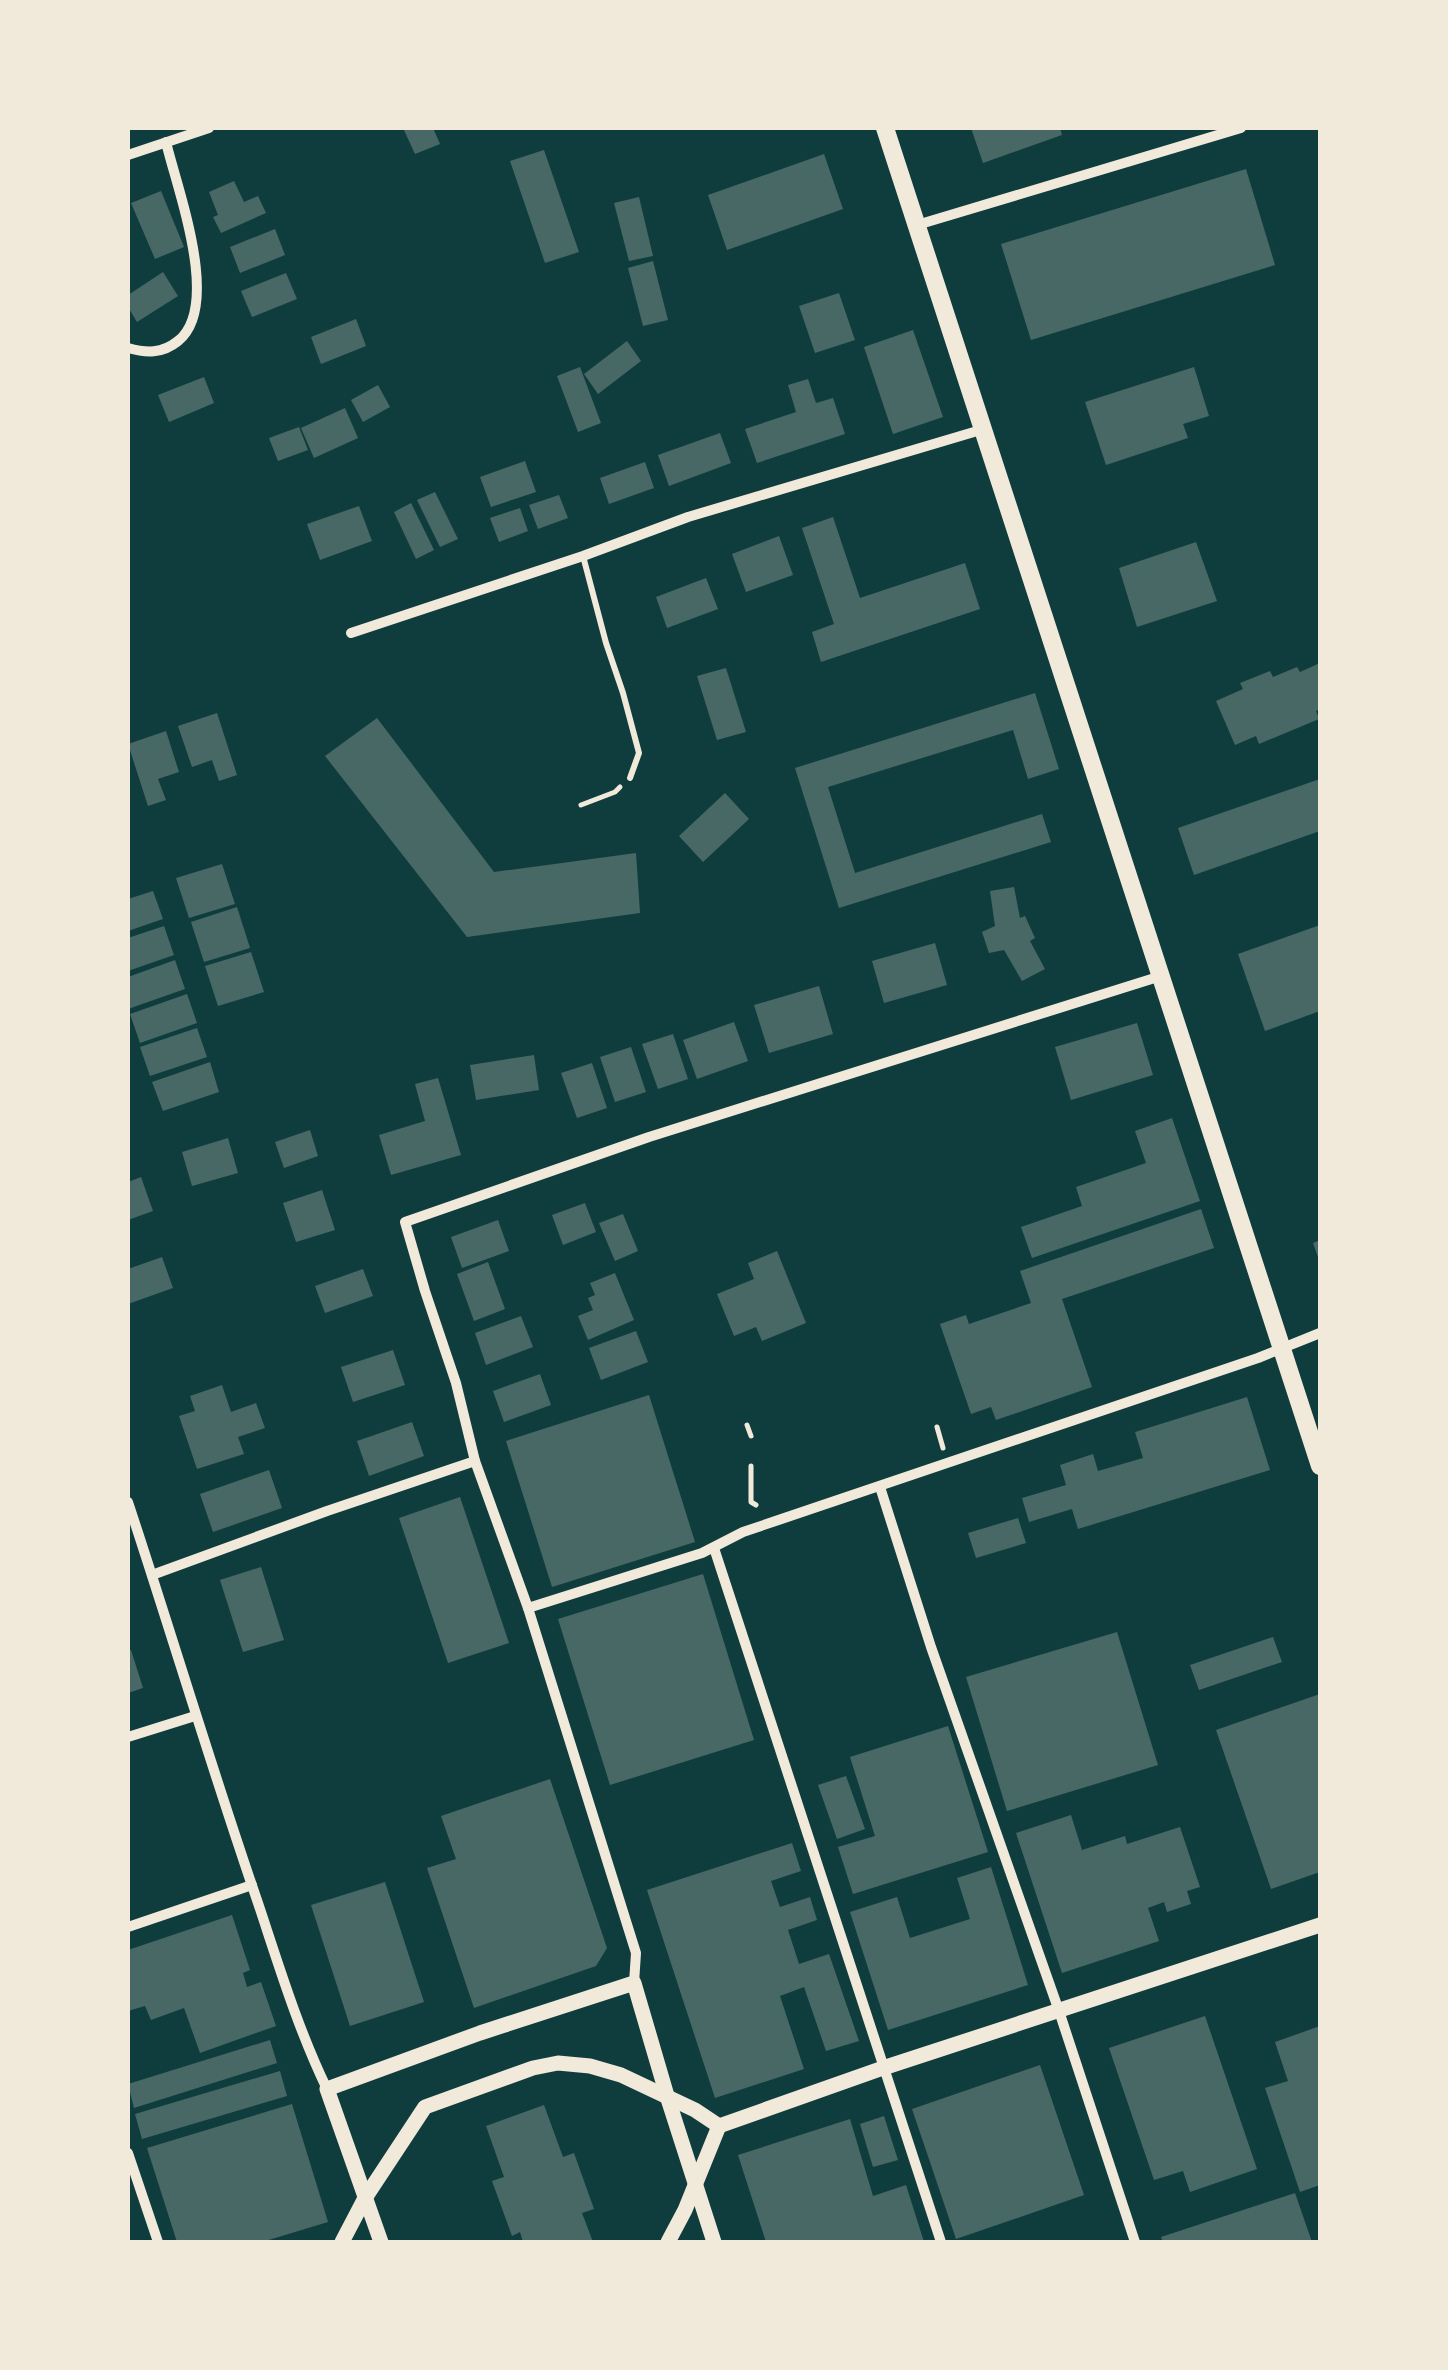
<svg xmlns="http://www.w3.org/2000/svg" width="1448" height="2370" font-family="'Source Sans 3',sans-serif">
<rect width="100%" height="100%" fill="#0f3d3e"/>
<g fill="#486865">
<path d="M403 128H433L440 144 415 154Z"/>
<path d="M971 128H1060L1062 135 983 163Z"/>
<path d="M544 150 579 252 545 263 510 161Z"/>
<path d="M824 154 843 209 727 250 708 195Z"/>
<path d="M1246 169 1275 265 1031 340 1001 244Z"/>
<path d="M234 181 244 202 258 196 266 213 221 233 213 217 218 215 209 192Z"/>
<path d="M161 191 184 247 155 259 131 203Z"/>
<path d="M639 197 653 256 629 261 614 203Z"/>
<path d="M275 229 285 255 240 273 230 247Z"/>
<path d="M653 261 668 320 643 326 628 268Z"/>
<path d="M163 272 178 296 137 322 128 307V295Z"/>
<path d="M286 273 297 299 252 317 241 291Z"/>
<path d="M839 293 855 340 815 353 799 306Z"/>
<path d="M356 319 366 346 321 364 311 337Z"/>
<path d="M913 330 943 417 893 434 864 347Z"/>
<path d="M627 341 641 361 598 394 584 374Z"/>
<path d="M580 367 601 423 578 432 557 376Z"/>
<path d="M1194 367 1209 416 1183 424 1188 438 1106 465 1085 402Z"/>
<path d="M204 377 214 403 169 422 158 395Z"/>
<path d="M808 379 816 403 833 398 845 434 757 463 745 429 796 412 788 385Z"/>
<path d="M378 385 390 407 363 422 351 400Z"/>
<path d="M345 408 358 438 314 458 301 428Z"/>
<path d="M299 427 308 450 278 461 269 438Z"/>
<path d="M720 433 731 463 669 486 658 455Z"/>
<path d="M525 461 536 492 491 507 480 477Z"/>
<path d="M645 462 654 488 609 504 600 478Z"/>
<path d="M435 492 458 539 440 547 417 500Z"/>
<path d="M559 495 568 518 538 529 529 505Z"/>
<path d="M411 503 434 550 416 559 394 512Z"/>
<path d="M359 506 372 541 320 560 307 524Z"/>
<path d="M520 508 528 531 499 542 490 518Z"/>
<path d="M833 517 860 598 965 563 980 609 821 662 812 632 834 624 802 528Z"/>
<path d="M779 536 793 575 746 592 732 554Z"/>
<path d="M1196 542 1217 601 1137 627 1119 568Z"/>
<path d="M706 578 718 609 667 628 656 597Z"/>
<path d="M1320 663V709L1316 711 1319 719 1259 744 1256 736 1235 745 1216 701 1243 689 1240 683 1270 671 1273 677 1297 667 1300 672Z"/>
<path d="M726 668 746 732 717 740 697 676Z"/>
<path d="M1035 693 1059 769 1028 779 1013 730 828 787 855 873 1042 814 1051 842 839 908 795 768Z"/>
<path d="M217 713 237 775 219 781 212 760 192 767 178 726Z"/>
<path d="M377 718 494 872 636 853 640 913 467 937 325 756Z"/>
<path d="M166 731 179 772 158 779 166 800 148 806 128 744Z"/>
<path d="M1320 779V831L1194 875 1178 828Z"/>
<path d="M725 793 749 819 703 862 679 836Z"/>
<path d="M222 864 235 904 189 918 176 878Z"/>
<path d="M1014 887 1020 918 1025 916 1035 938 1030 941 1045 969 1022 981 1004 950 989 953 982 932 995 926 990 891Z"/>
<path d="M153 891 163 919 128 931V899Z"/>
<path d="M237 907 250 948 204 962 191 922Z"/>
<path d="M1320 925V1011L1265 1031 1238 954Z"/>
<path d="M164 926 174 955 128 971V938Z"/>
<path d="M935 943 947 985 884 1003 872 961Z"/>
<path d="M251 952 264 992 218 1006 205 966Z"/>
<path d="M175 960 185 989 128 1009V977Z"/>
<path d="M819 986 833 1034 769 1053 754 1005Z"/>
<path d="M187 994 197 1023 140 1043 130 1014Z"/>
<path d="M734 1022 748 1061 697 1079 683 1040Z"/>
<path d="M1137 1023 1153 1075 1071 1100 1055 1047Z"/>
<path d="M197 1028 207 1057 150 1076 140 1047Z"/>
<path d="M673 1034 688 1079 658 1089 642 1044Z"/>
<path d="M631 1047 646 1092 615 1102 600 1057Z"/>
<path d="M534 1055 539 1090 476 1100 470 1065Z"/>
<path d="M210 1062 219 1092 163 1111 152 1082Z"/>
<path d="M592 1063 607 1108 577 1118 561 1073Z"/>
<path d="M438 1078 461 1155 391 1175 379 1135 425 1121 415 1084Z"/>
<path d="M1172 1118 1200 1201 1032 1258 1021 1227 1082 1206 1076 1187 1146 1163 1135 1131Z"/>
<path d="M310 1130 318 1156 284 1168 275 1142Z"/>
<path d="M228 1138 238 1173 192 1186 182 1152Z"/>
<path d="M141 1177 153 1211 128 1220V1182Z"/>
<path d="M322 1190 335 1230 296 1242 283 1203Z"/>
<path d="M585 1203 596 1232 563 1245 552 1215Z"/>
<path d="M1201 1209 1214 1248 1062 1299 1092 1387 996 1420 991 1407 971 1414 940 1324 966 1315 969 1324 1031 1303 1020 1271Z"/>
<path d="M623 1214 638 1251 615 1261 599 1223Z"/>
<path d="M498 1220 509 1251 462 1268 451 1237Z"/>
<path d="M1320 1240V1263L1313 1243Z"/>
<path d="M777 1251 806 1323 762 1341 756 1327 734 1336 717 1294 754 1279 748 1263Z"/>
<path d="M162 1257 173 1288 128 1304V1269Z"/>
<path d="M488 1262 505 1309 474 1321 457 1274Z"/>
<path d="M363 1269 373 1296 325 1313 315 1286Z"/>
<path d="M615 1273 634 1320 588 1340 578 1316 593 1310 588 1298 595 1295 590 1283Z"/>
<path d="M521 1316 533 1347 486 1365 475 1333Z"/>
<path d="M636 1331 648 1362 601 1380 589 1348Z"/>
<path d="M393 1350 405 1385 353 1402 341 1367Z"/>
<path d="M540 1374 551 1405 504 1422 493 1391Z"/>
<path d="M222 1385 231 1412 256 1403 265 1428 238 1437 244 1454 197 1469 179 1416 195 1411 190 1396Z"/>
<path d="M649 1395 695 1542 552 1587 506 1441Z"/>
<path d="M1247 1397 1270 1470 1078 1529 1072 1509 1029 1522 1022 1498 1066 1485 1060 1465 1093 1454 1098 1471 1143 1458 1135 1432Z"/>
<path d="M412 1422 424 1456 369 1476 357 1441Z"/>
<path d="M269 1470 282 1508 213 1532 200 1494Z"/>
<path d="M460 1497 509 1643 448 1663 399 1518Z"/>
<path d="M1018 1518 1026 1543 976 1558 968 1533Z"/>
<path d="M261 1567 284 1640 243 1652 220 1580Z"/>
<path d="M703 1574 754 1740 610 1785 558 1619Z"/>
<path d="M1117 1632 1158 1765 1007 1811 966 1677Z"/>
<path d="M1273 1637 1282 1662 1199 1690 1190 1665Z"/>
<path d="M131 1650 143 1688 128 1693V1651Z"/>
<path d="M1320 1694V1872L1271 1889 1216 1730Z"/>
<path d="M948 1726 988 1852 853 1894 838 1847 875 1836 850 1757Z"/>
<path d="M846 1776 865 1829 837 1839 818 1785Z"/>
<path d="M550 1779 607 1948 596 1966 474 2008 427 1868 456 1859 441 1816Z"/>
<path d="M1071 1815 1082 1850 1125 1836 1127 1844 1180 1827 1200 1887 1187 1891 1191 1904 1167 1912 1164 1902 1148 1908 1159 1941 1062 1973 1016 1833Z"/>
<path d="M792 1843 801 1871 771 1881 780 1907 810 1897 817 1920 788 1930 799 1964 829 1954 859 2041 826 2051 804 1987 780 1996 804 2069 715 2098 647 1890Z"/>
<path d="M991 1867 1028 1985 888 2030 850 1912 897 1897 910 1938 970 1919 957 1878Z"/>
<path d="M385 1882 424 2002 350 2026 311 1905Z"/>
<path d="M232 1915 250 1970 243 1973 247 1987 261 1982 276 2026 200 2053 184 2008 151 2020 145 2006 128 2011V1950Z"/>
<path d="M1205 2016 1257 2169 1190 2192 1183 2171 1154 2180 1109 2048Z"/>
<path d="M1320 2026V2185L1300 2192 1265 2088 1288 2081 1275 2042Z"/>
<path d="M270 2040 277 2063 134 2108 128 2084Z"/>
<path d="M1040 2065 1084 2195 956 2239 912 2109Z"/>
<path d="M280 2071 287 2096 142 2139 135 2114Z"/>
<path d="M292 2104 328 2222 262 2242H177L147 2148Z"/>
<path d="M544 2105 563 2157 574 2153 594 2209 582 2213 593 2242H523L520 2232 512 2236 492 2181 504 2177 486 2126Z"/>
<path d="M884 2116 898 2160 873 2167 860 2124Z"/>
<path d="M850 2119 873 2196 906 2185 924 2242H766L738 2155Z"/>
<path d="M1295 2193 1312 2242H1163L1161 2237Z"/>
</g>
<g fill="none" stroke-linecap="round" stroke-linejoin="round">
<g stroke="#f1e9da" stroke-width="5">
<path d="M581 805 615 792 620 787"/>
<path d="M747 1425 751 1436"/>
<path d="M937 1427 943 1448"/>
<path d="M751 1466V1502L756 1505"/>
</g>
<path stroke="#f1e9da" stroke-width="6" d="M583 556 606 643 623 693 639 753 630 778"/>
<g stroke="#f1e9da" stroke-width="10">
<path d="M128 155 209 128"/>
<path d="M917 225 1241 128"/>
<path d="M128 348C146 353 162 354 178 341 222 306 177 189 166 142"/>
<path d="M351 633 583 556 688 517 984 429"/>
<path d="M880 1487 931 1647 1059 2011 1135 2242"/>
<path d="M128 1502C172 1635 212 1770 258 1903 279 1966 298 2029 327 2089"/>
<path d="M714 1548 941 2242"/>
<path d="M152 1575 327 1511 475 1461"/>
<path d="M528 1608 702 1553 743 1532 1258 1358 1320 1333"/>
<path d="M128 1737 195 1716"/>
<path d="M128 1927 252 1885"/>
<path d="M634 1983 636 1953 528 1608 475 1461 456 1383 425 1291 405 1222 649 1137 1161 976"/>
<path d="M128 2153 158 2242"/>
</g>
<g stroke="#f1e9da" stroke-width="15">
<path d="M719 2126 883 2068 1320 1925"/>
<path d="M342 2242 365 2198 425 2107 533 2068 558 2063 590 2066 621 2075 695 2110 719 2126"/>
<path d="M381 2242 327 2089 480 2033 634 1983 668 2099 714 2242"/>
<path d="M668 2242 685 2210 719 2126"/>
</g>
<path stroke="#f1e9da" stroke-width="18" d="M885 128 1320 1466"/>
</g>
<rect width="1448" height="2370" fill="none" stroke="#f1e9da" stroke-width="260"/>
</svg>
